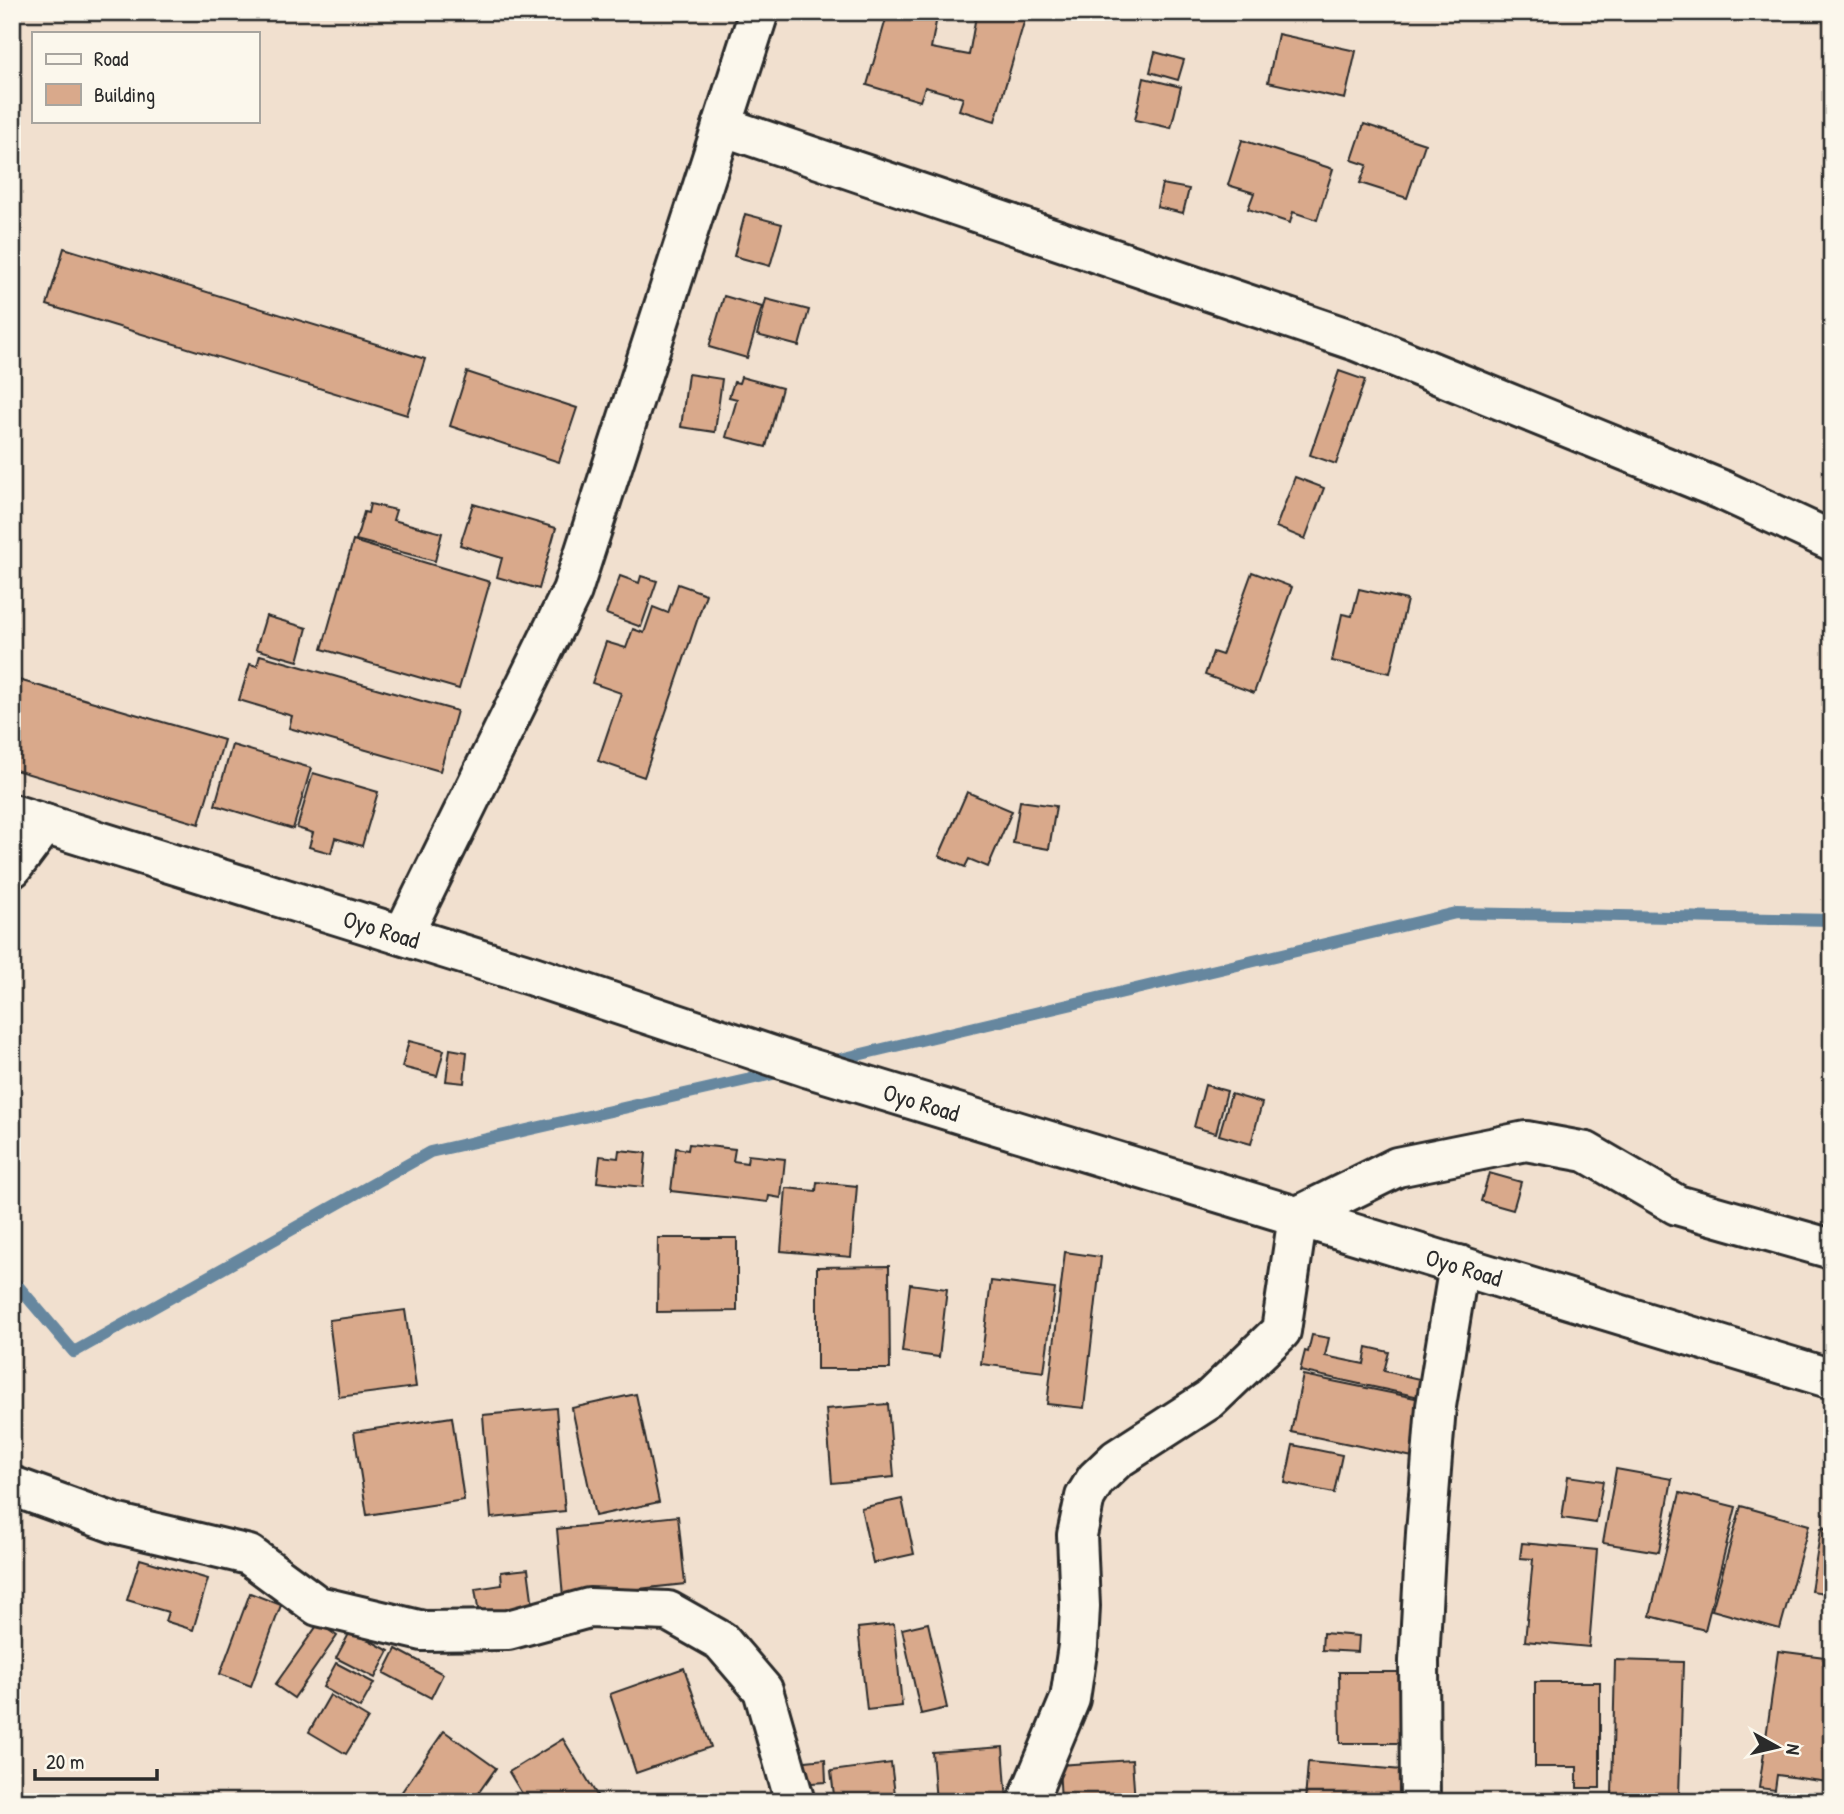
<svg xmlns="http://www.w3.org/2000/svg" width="1844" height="1814" font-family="'Patrick Hand',sans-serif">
<rect width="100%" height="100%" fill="#f1e0cf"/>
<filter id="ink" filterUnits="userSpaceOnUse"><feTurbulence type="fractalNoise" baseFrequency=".0143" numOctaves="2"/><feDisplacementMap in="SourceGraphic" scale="14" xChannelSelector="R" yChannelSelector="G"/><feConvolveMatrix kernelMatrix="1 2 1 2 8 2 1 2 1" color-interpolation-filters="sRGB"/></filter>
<g filter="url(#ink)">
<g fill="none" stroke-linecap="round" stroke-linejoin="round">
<g stroke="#66879f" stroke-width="12">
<path d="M828 1062 1456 913 1832 920"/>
<path d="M12 1279 74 1352 430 1152 786 1071"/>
</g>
</g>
<g fill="#d9a98b" stroke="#2b2b2b" stroke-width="2">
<path d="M888 12H938L931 48 969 55 976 16 957 12H1027L995 121 959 110 963 98 925 87 920 101 867 85Z"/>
<path d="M1278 34 1356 51 1345 99 1268 82Z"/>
<path d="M1155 52 1184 60 1178 80 1150 72Z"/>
<path d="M1144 78 1181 87 1171 128 1135 120Z"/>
<path d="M1364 124 1425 144 1407 198 1360 183 1367 165 1352 160Z"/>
<path d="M1242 140 1333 169 1317 220 1293 212 1290 223 1248 209 1254 193 1228 185Z"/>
<path d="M1162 184 1189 189 1183 213 1157 207Z"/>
<path d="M745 214 782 224 770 266 734 256Z"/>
<path d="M64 248 425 359 407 415 47 305Z"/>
<path d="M724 296 762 307 747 358 709 347Z"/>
<path d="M766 299 809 310 799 346 757 335Z"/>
<path d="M1339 371 1365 380 1336 464 1310 455Z"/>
<path d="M467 372 577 408 559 462 450 426Z"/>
<path d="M688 374 722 379 715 432 681 427Z"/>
<path d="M741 377 782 388 766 447 726 437 737 399 729 397 734 382 739 383Z"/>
<path d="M1295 477 1324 488 1305 539 1276 527Z"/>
<path d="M370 504 396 510 393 520 442 533 435 561 356 540 364 512 368 513Z"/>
<path d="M473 504 556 528 539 589 497 577 502 558 460 545Z"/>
<path d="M353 541 490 582 459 689 322 649Z"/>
<path d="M1252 572 1292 587 1254 693 1205 675 1213 652 1222 655Z"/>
<path d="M620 576 639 583 641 576 657 581 641 627 606 614Z"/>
<path d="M678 584 706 594 644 777 598 761 621 693 592 683 606 642 626 648 633 629 644 633 653 607 668 613Z"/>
<path d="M1359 589 1407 600 1390 673 1332 661 1342 614 1352 616Z"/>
<path d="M266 616 307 628 298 661 256 649Z"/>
<path d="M260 655 457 711 440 771 289 728 292 716 239 700 250 664 257 666Z"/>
<path d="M12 678 224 740 199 824 12 769Z"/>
<path d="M232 745 311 768 293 829 215 805Z"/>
<path d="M313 773 378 792 362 846 335 838 331 853 309 847 313 833 297 828Z"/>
<path d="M967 792 1012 811 988 867 969 859 965 867 939 856Z"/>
<path d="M1020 801 1056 806 1049 849 1013 843Z"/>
<path d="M409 1041 444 1050 437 1076 402 1067Z"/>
<path d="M450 1049 467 1052 464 1083 446 1081Z"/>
<path d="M1205 1085 1227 1091 1216 1133 1194 1127Z"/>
<path d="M1231 1094 1262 1103 1251 1144 1219 1135Z"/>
<path d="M689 1144 735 1149 733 1161 747 1163 748 1155 785 1159 781 1198 769 1196 768 1202 671 1191 676 1148 688 1150Z"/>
<path d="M619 1150 646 1153 643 1187 597 1182 600 1156 618 1158Z"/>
<path d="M1489 1173 1521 1182 1513 1210 1481 1201Z"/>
<path d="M817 1182 857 1186 851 1257 781 1251 786 1188 816 1191Z"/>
<path d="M658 1238H737V1311L657 1312Z"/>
<path d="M1065 1252 1101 1257 1084 1408 1047 1404Z"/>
<path d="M889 1266 890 1369H817V1267Z"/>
<path d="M991 1281 1055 1289 1044 1372 981 1364Z"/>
<path d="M910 1284 947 1289 939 1357 902 1352Z"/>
<path d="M405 1310 416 1387 339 1397 329 1320Z"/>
<path d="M1312 1335 1329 1338 1325 1356 1364 1364 1367 1347 1389 1352 1384 1371 1428 1381 1424 1398 1300 1371 1305 1351 1308 1352Z"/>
<path d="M1303 1375 1425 1400 1413 1457 1291 1432Z"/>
<path d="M636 1394 659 1502 595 1516 572 1408Z"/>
<path d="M888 1404 894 1477 832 1483 826 1409Z"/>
<path d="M556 1408 565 1511 491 1518 483 1415Z"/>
<path d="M452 1417 464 1500 367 1515 354 1432Z"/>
<path d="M1293 1445 1342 1455 1334 1493 1285 1483Z"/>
<path d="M1616 1469 1672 1479 1659 1552 1603 1543Z"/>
<path d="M1568 1476 1603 1481 1596 1523 1562 1518Z"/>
<path d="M1680 1493 1736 1507 1705 1630 1650 1616Z"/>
<path d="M902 1499 914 1554 873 1563 861 1508Z"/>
<path d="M1741 1506 1809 1525 1780 1629 1712 1610Z"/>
<path d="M678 1516 685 1584 563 1597 557 1529Z"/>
<path d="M1821 1528 1832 1529V1594L1811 1591Z"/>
<path d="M1522 1543 1597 1550 1589 1647 1525 1641 1533 1559 1520 1558Z"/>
<path d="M140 1559 208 1579 193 1630 165 1621 168 1612 127 1600Z"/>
<path d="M528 1569 534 1614 480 1621 475 1589 502 1585 501 1572Z"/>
<path d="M250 1593 281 1605 251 1686 220 1674Z"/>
<path d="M319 1623 337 1636 294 1698 275 1685Z"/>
<path d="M928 1623 947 1708 921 1714 902 1629Z"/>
<path d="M894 1624 902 1706 867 1710 858 1628Z"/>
<path d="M351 1630 389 1651 375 1678 336 1658Z"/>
<path d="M1323 1633 1359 1636 1358 1652 1322 1650Z"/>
<path d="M396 1649 443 1674 431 1698 384 1673Z"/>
<path d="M1778 1651 1832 1658V1751L1828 1782 1777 1775 1775 1790 1759 1788Z"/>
<path d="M1615 1660 1683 1662 1679 1797 1612 1795Z"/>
<path d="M336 1663 374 1683 360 1708 323 1687Z"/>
<path d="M684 1668 711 1747 636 1773 610 1694Z"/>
<path d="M1339 1672H1401V1743H1340Z"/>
<path d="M1535 1682H1600V1788H1577V1767H1535Z"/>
<path d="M330 1695 368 1718 346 1754 309 1732Z"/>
<path d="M444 1731 496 1768 472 1802H413L401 1793Z"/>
<path d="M563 1739 601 1802H527L509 1772Z"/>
<path d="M1003 1747 1007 1802H936L932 1752Z"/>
<path d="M825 1759 826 1782 797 1784 796 1762Z"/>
<path d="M1132 1760 1135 1802H1061L1059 1765Z"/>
<path d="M1308 1762 1402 1770 1400 1802H1305Z"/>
<path d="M891 1763 896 1802H818L817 1797 834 1795 831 1771Z"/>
</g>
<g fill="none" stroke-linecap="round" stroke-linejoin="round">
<defs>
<g id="minor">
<path d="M722 126 1356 341 1722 490 1832 541"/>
<path d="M12 868 45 824"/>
<path d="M403 935 572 591 759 12"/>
<path d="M12 1486 114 1523 249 1555 318 1606 423 1631 508 1630 589 1608 668 1611 721 1641 763 1690 795 1802"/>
<path d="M1027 1802 1070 1699 1078 1646 1080 1606 1077 1535 1085 1497 1096 1479 1117 1459 1210 1399 1281 1331 1298 1216 1397 1167 1526 1141 1586 1152 1677 1205 1832 1249"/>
<path d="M1420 1802 1419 1661 1426 1533 1436 1406 1459 1265"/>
</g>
<g id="highway">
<path id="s1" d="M12 814 533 976 806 1067 1832 1379"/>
</g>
</defs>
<use href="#minor" stroke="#2b2b2b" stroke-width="44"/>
<use href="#highway" stroke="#2b2b2b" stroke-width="44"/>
<use href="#minor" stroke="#fbf7ec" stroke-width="38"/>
<use href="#highway" stroke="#fbf7ec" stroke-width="38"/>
</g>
</g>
<g text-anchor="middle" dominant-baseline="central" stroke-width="7" stroke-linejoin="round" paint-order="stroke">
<g font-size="24" fill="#2b2b2b" stroke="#fbf7ec">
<text stroke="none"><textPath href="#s1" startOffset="387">Oyo Road</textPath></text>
<text stroke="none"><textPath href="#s1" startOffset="954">Oyo Road</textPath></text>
<text stroke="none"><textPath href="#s1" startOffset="1521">Oyo Road</textPath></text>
</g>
</g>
<rect width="1844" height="1814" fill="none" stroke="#fbf7ec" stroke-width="42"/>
<rect x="21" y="21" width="1802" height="1772" fill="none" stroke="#2b2b2b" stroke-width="2.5" filter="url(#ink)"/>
<rect x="32" y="32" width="228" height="91" fill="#fbf7ec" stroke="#a8a59f" stroke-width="2"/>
<rect x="46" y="54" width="35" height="10" fill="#fbf7ec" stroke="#a8a59f" stroke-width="2"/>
<text x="94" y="66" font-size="21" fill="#2b2b2b">Road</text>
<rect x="46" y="84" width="35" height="21" fill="#d9a98b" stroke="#a8a59f" stroke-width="2"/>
<text x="94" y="102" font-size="21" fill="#2b2b2b">Building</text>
<g transform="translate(1777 1747) rotate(98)" stroke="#fbf7ec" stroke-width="5" paint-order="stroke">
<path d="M0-5L12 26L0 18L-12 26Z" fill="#2b2b2b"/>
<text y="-10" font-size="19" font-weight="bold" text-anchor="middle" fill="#2b2b2b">N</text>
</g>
<path d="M35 1769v10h122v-10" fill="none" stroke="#2b2b2b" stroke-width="3.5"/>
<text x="46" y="1769" font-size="21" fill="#2b2b2b" stroke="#fbf7ec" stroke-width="5" paint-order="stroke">20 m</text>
</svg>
